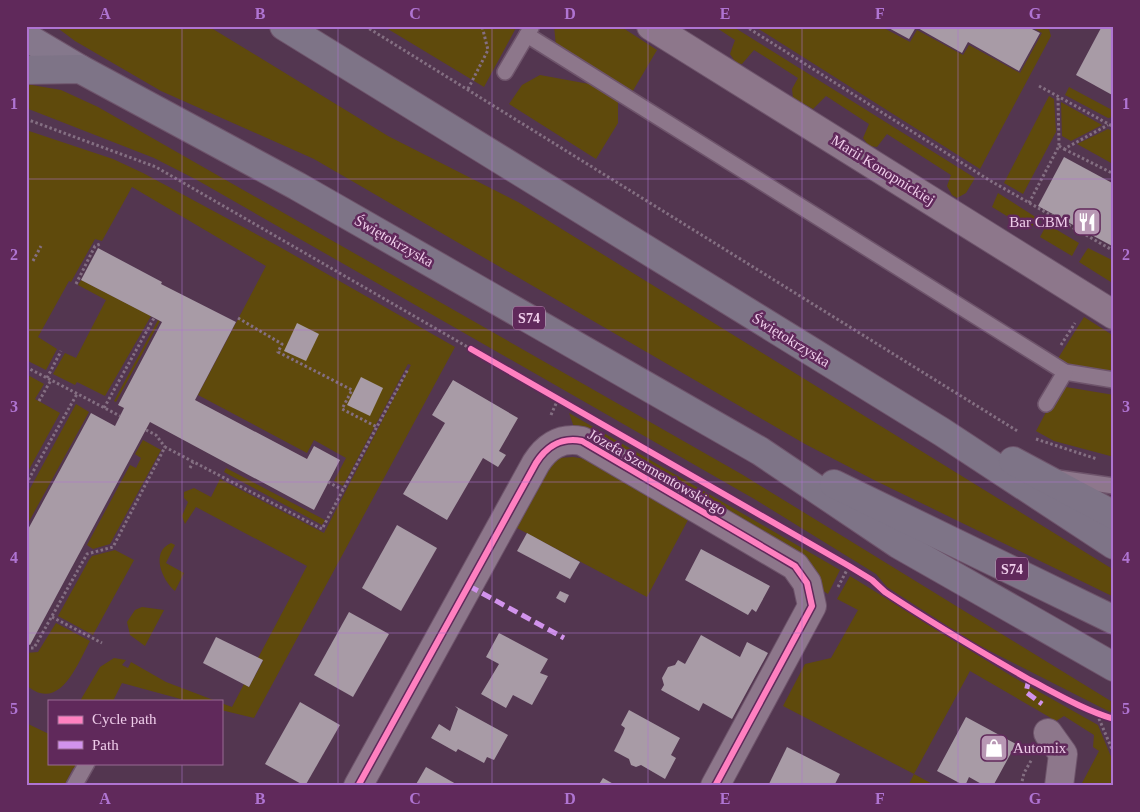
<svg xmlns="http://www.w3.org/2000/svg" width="1140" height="812" font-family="'Times New Roman',serif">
<rect width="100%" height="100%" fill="#533650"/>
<g fill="#5f4a0c">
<path d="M55 26H208L388 136 518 202 1114 570V597L874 480 805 444 314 159 161 91 75 41Z"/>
<path d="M383 26H517L484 87Z"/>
<path d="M554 26H620L657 50 631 94 556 46Z"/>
<path d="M714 26H732L975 178 966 193 957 198 952 195 947 186 951 175 887 134 877 147 869 146 863 138 869 124 826 96 813 109 793 98 792 89 798 78 754 50 742 64 736 63 730 54 735 40Z"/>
<path d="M754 26H854L857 28 880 26 910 42 917 30 963 55 969 45 1020 73 1042 33 1030 26H1048L1051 36 980 169Z"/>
<path d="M540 75 600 86 618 102V123L596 159 509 104 522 85Z"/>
<path d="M26 84 61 90 98 107 743 475 1114 703V714L972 642 887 587 876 574 756 500 197 180 154 158 26 108Z"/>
<path d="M1069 87 1114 111 1113 117 1108 118 1065 95Z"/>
<path d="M1049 96 1054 99 1056 132 1023 194 1004 183Z"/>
<path d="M1061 102 1102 125 1071 141 1062 136Z"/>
<path d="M1108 129 1114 132 1113 164 1077 144Z"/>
<path d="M26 130 113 159 143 173 278 246 455 347 254 718 221 710V703L232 707 244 684 249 687 263 661 258 658 307 566 196 507 185 524 182 516 188 502 184 498V492L194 488 211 497 220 479 324 533 411 365 408 364 343 486 334 481 346 458 314 440 307 453 198 395 266 266 132 187 102 241 95 239 71 282 69 281 38 337 57 349 46 370 26 360Z"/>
<path d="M998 193 1037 218 1030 230 992 207Z"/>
<path d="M1047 224 1079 243 1072 256 1040 237Z"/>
<path d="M1088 248 1114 261V284L1079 262Z"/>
<path d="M81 280 151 316 105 396 77 382 75 385 53 374 65 353 76 358 106 300 78 285Z"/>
<path d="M1084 317 1114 336V373L1070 366 1057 360Z"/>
<path d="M158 320 160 321 116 402 114 401Z"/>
<path d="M26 374 44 384 35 399 60 413 26 475Z"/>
<path d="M1060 386 1114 395V457L1054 441 1036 431Z"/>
<path d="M76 404 89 412 26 527V496Z"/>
<path d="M569 413 840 570 828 594 575 430Z"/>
<path d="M143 440 161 450 110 544 93 549 87 545 130 465 136 468 141 458 135 454Z"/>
<path d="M573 457 586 459 688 520 647 597 517 528 551 465 559 458Z"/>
<path d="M226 468 325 520 322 525 224 472Z"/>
<path d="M171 543 175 545 166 563 184 573 175 591C162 580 150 552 171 543Z"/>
<path d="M115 550 134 560 93 635 58 616 89 560 92 556Z"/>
<path d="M850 576 1013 677 1098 725 1114 764V786L1081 785 1099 751 1093 747 1094 735 1064 716 1053 723 1049 721 1051 718 970 671 914 774 936 786H908L914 774 783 706 805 664 831 658 858 610 837 599Z"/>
<path d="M142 607 164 610 145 646 130 635 127 622 135 610Z"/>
<path d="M56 623 90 641C80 659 65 700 40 693 35 692 31 688 26 686V653L38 652Z"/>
<path d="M114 658 126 660 122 665 128 668 131 662 166 682 216 701H188L122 683 113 701H80L100 667Z"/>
<path d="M26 723 49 734V763H95L88 775 73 768 64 786H26Z"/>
</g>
<g fill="#a89ba6">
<path d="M885 26H1026L1040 33 1019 71 968 42 962 53 916 27 909 39Z"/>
<path d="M1102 26H1114V96L1076 75Z"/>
<path d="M1064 157 1114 184V247L1038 206Z"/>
<path d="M98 248 162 282 161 284 236 322 195 400 307 459 314 446 340 460 314 510 150 422 30 645 26 643V533L91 413 115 426 124 408 118 405 162 322 81 280Z"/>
<path d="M297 323 319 334 306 361 284 351Z"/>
<path d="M361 377 383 388 370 416 347 405Z"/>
<path d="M453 380 518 418 499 451 506 455 498 467 483 458 447 520 403 494 445 423 432 415Z"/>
<path d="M397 525 437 548 401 611 362 588Z"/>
<path d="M527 533 580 562 570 579 517 551Z"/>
<path d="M701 549 770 586 756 612 752 609 748 615 685 580Z"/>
<path d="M560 591 569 595 565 603 556 598Z"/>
<path d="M349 612 389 634 353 697 314 675Z"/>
<path d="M499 633 548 659 540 673 548 676 532 705 513 695 506 708 481 694 499 664 486 657Z"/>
<path d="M701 635 740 657 747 642 768 653 732 719 703 703 699 711 661 690 664 685 662 678 668 667 675 665 678 660 685 664Z"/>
<path d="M216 637 263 660 249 687 203 663Z"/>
<path d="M300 702 340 725 305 786 265 764Z"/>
<path d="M455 706 508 735 494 760 487 757 484 763 458 749 456 752 431 738 439 724 450 731 458 709Z"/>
<path d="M629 710 680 738 671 755 676 758 665 779 641 765 636 767 631 765 629 759 614 751 623 733 625 728 621 725Z"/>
<path d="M966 717 1016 744 993 786H985L969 777 965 786 937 771Z"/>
<path d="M787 747 840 774 834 786H768Z"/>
<path d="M426 767 456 784 455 786H415Z"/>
<path d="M603 778 617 786H598Z"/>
</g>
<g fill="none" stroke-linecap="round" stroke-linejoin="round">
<defs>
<g id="service">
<path d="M527 35 1065 372 1114 380"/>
<path d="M505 72 531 28"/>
<path d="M1046 404 1065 372"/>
<path d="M1058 478 1114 486"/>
<path d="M74 786 87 763"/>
</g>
<g id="minor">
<path d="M651 26 1114 315"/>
<path d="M1048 733 1063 754 1059 786"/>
<path d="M358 786 536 463C547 446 561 437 582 441L795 566 807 583 812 606 715 786"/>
</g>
<path id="primary" d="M26 37 80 69"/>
<g id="motorway">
<path d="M284 26 942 432 1114 545"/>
<path d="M26 70 80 69 297 186 760 451 898 544 1114 667"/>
<path d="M1013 461 1114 515"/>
<path d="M834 484 1114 620"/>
</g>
</defs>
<use href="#service" stroke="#6e546b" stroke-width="18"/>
<use href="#minor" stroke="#6e546b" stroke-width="30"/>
<use href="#primary" stroke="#6e546b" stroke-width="30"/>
<use href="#motorway" stroke="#6e546b" stroke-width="30"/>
<g stroke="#846f82" stroke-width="3" stroke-dasharray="2.5 2.5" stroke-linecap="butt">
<path d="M365 26 1019 432"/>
<path d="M745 26 989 180 1114 251"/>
<path d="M1067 26 1071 28"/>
<path d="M1039 86 1114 127"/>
<path d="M468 89 488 50 482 26"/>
<path d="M26 119 156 167 471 349"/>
<path d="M1059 146 1064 149 1108 125"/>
<path d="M1064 149 1114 174"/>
<path d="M1029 203 1059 146 1058 96"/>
<path d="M33 261 41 246"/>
<path d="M76 284 95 246 100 244"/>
<path d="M238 318 282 344 278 352 352 390 342 409 377 427"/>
<path d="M1061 345 1075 323"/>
<path d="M26 367 120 416"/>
<path d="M47 378 61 351"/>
<path d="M39 401 51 380"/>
<path d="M104 408 154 318"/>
<path d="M551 415 558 399"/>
<path d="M146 430 156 435 165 447"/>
<path d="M1036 439 1097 459"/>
<path d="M190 468 193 462"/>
<path d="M328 482 343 490"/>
<path d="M26 484 77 394"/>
<path d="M838 587 849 566"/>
<path d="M52 617 102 643"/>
<path d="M26 648H34L87 554 113 547 165 447 322 529 408 369"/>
<path d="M1097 714 1114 754"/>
<path d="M1021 786 1024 773 1032 759"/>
</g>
<use href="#service" stroke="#8d778b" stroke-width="15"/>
<use href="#minor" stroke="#8d778b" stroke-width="28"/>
<use href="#primary" stroke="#85788c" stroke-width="28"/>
<use href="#motorway" stroke="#7e7487" stroke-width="28"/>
<g stroke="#d193ec" stroke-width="5" stroke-dasharray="10 5" stroke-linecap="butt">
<path d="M469 586 564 638"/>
<path d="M1029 679 1026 692 1042 704"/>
</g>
<defs>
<g id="cycleway">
<path d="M471 349 849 566 872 580 885 592C932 623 981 652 1030 680 1057 694 1084 710 1114 719"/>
<path d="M358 786 536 463C547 446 561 437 582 441L795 566 807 583 812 606 715 786"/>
</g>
</defs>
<use href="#cycleway" stroke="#60295b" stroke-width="9"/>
<use href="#cycleway" stroke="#ff80c0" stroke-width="6"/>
</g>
<path fill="none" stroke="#af74d2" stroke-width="1" stroke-opacity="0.55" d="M182 26V701M338 26V786M492 26V786M648 26V786M802 26V786M958 26V786M26 179H1114M26 330H1114M26 482H1114M26 633H1114M182 763V786"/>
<defs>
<symbol id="restaurant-square" viewBox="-11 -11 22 22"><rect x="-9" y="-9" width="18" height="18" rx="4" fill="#b898b4" stroke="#60295b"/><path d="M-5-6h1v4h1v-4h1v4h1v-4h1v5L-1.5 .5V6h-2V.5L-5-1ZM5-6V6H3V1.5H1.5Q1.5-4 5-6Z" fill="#fff"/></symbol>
<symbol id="shop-square" viewBox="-11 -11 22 22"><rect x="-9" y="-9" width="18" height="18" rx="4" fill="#b898b4" stroke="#60295b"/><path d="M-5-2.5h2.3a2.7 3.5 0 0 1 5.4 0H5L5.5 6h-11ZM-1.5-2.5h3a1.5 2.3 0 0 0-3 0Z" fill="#fff"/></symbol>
</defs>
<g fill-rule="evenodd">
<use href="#restaurant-square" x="1071" y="206" width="32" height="32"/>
<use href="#shop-square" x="978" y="732" width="32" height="32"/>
</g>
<g text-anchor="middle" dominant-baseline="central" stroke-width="5" stroke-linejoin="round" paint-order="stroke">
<g fill="#60295b" stroke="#c49cbf" stroke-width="1">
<rect x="513" y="306.5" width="32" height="23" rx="4"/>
<rect x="996" y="557.5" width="32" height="23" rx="4"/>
</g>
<g font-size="14" font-weight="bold" fill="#efcdea">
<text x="529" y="318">S74</text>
<text x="1012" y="569">S74</text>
</g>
<g font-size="15" fill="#efcdea" stroke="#60295b">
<text transform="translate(883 170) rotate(32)">Marii Konopnickiej</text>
<text transform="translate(394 241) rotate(30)">Świętokrzyska</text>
<text transform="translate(791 340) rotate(32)">Świętokrzyska</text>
<text transform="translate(657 472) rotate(30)">Józefa Szermentowskiego</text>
</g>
<g font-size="15" fill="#efcdea" stroke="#60295b" text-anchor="end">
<text x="1068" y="222">Bar CBM</text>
<text x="1013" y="748" text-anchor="start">Automix</text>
</g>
</g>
<rect width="1140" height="812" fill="none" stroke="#60295b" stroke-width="55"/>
<rect x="48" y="700" width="175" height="65" fill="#60295b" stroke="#996b94"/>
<rect x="58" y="716" width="25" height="8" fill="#ff80c0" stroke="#996b94"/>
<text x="92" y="724" font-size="15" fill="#efcdea">Cycle path</text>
<rect x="58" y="741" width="25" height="8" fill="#d193ec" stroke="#996b94"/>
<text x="92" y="750" font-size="15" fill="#efcdea">Path</text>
<rect x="28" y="28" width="1084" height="756" fill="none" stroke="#af74d2" stroke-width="2"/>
<g font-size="16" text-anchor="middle" font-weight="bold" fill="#af74d2">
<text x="105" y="19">A</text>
<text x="260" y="19">B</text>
<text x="415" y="19">C</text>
<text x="570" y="19">D</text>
<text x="725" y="19">E</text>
<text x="880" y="19">F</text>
<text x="1035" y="19">G</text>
<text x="14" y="109">1</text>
<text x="1126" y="109">1</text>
<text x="14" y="260">2</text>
<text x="1126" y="260">2</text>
<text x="14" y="412">3</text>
<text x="1126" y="412">3</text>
<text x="14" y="563">4</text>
<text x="1126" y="563">4</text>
<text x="14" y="714">5</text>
<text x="1126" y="714">5</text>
<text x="105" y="804">A</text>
<text x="260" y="804">B</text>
<text x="415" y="804">C</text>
<text x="570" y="804">D</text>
<text x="725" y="804">E</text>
<text x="880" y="804">F</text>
<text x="1035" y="804">G</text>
</g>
</svg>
